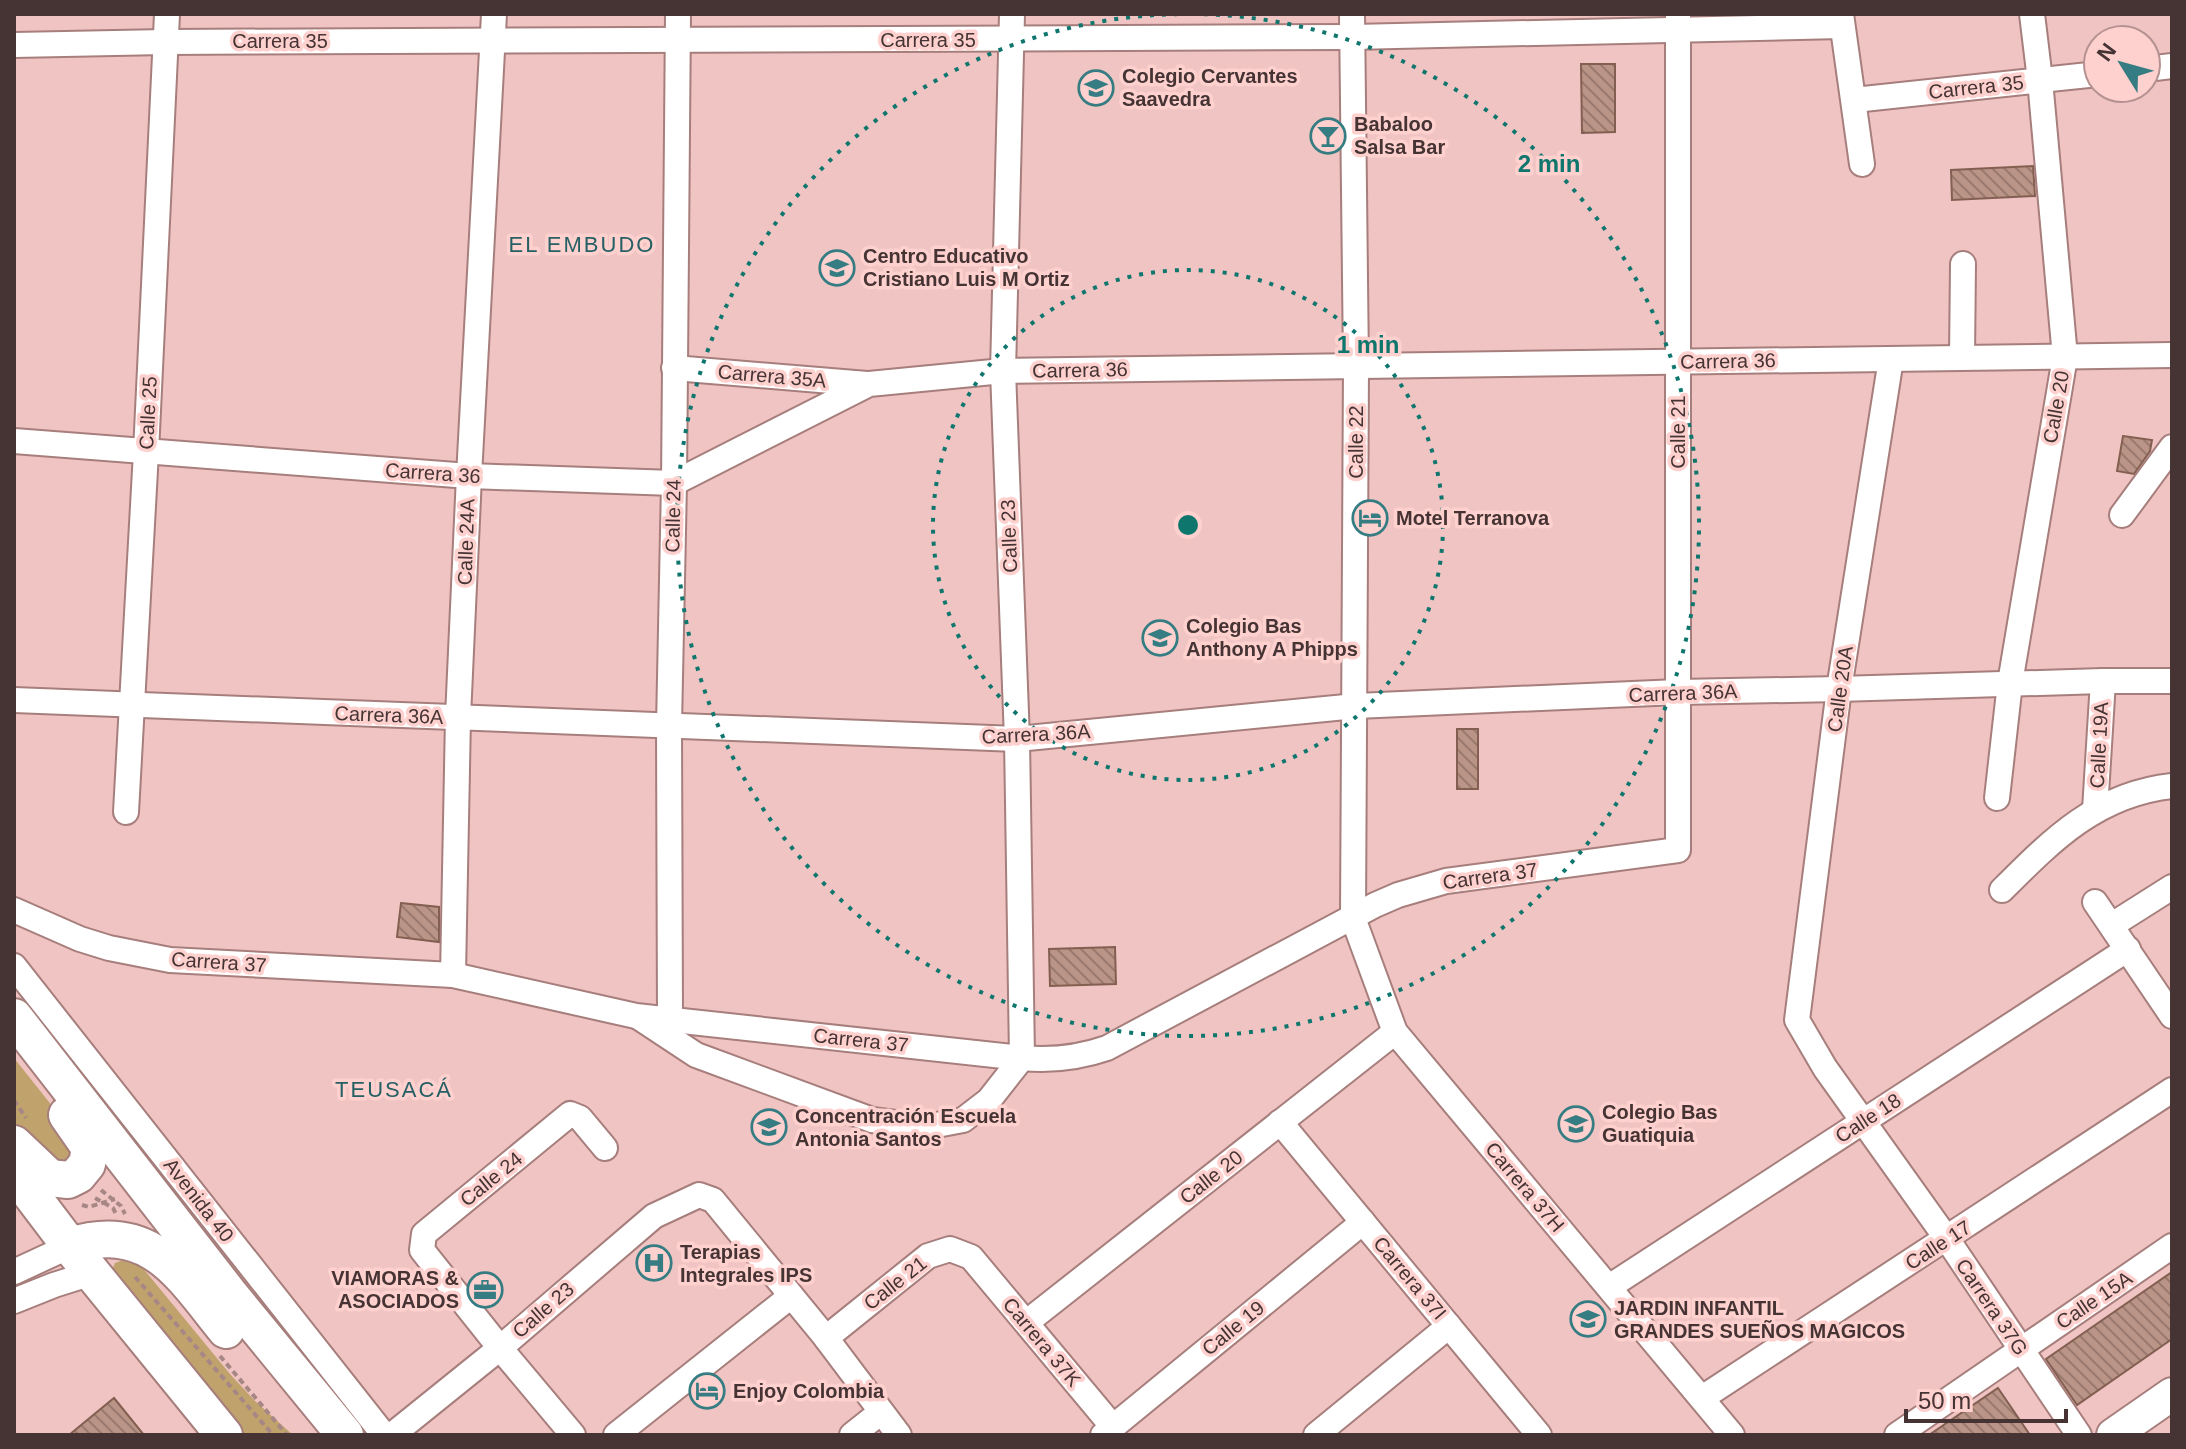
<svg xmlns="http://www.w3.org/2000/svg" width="2186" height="1449" font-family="Helvetica,sans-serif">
<defs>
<pattern id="building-back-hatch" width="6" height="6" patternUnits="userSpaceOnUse" patternTransform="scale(2)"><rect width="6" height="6" fill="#ba9486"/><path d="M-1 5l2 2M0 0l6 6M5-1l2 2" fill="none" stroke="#997a6e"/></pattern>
</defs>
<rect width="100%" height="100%" fill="#f0c4c2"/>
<g fill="#c0a26c">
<path d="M14 1058 76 1136 68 1173 39 1158 14 1125Z"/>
<path d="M126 1259 137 1261 230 1374 255 1401 293 1435H235L109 1277 115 1263Z"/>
</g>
<g fill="url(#building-back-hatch)" stroke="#835f52" stroke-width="2">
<path d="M1581 64H1615V132L1582 133Z"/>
<path d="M2033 166 2035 196 1952 200 1951 170Z"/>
<path d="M2123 436 2152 440 2150 451 2134 474 2117 471Z"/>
<rect x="1457" y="729" width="21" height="60"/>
<path d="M401 903 439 907V942L397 937Z"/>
<path d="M1115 947 1116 984 1050 986 1049 949Z"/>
<path d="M2172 1272V1339L2077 1405 2046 1359Z"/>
<path d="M1998 1388 2030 1435H1929Z"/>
<path d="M114 1398 144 1435H69Z"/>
</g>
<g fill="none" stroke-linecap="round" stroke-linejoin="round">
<defs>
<g id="minor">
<path d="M1352 14 1356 366 1353 918 1395 1032 1732 1435"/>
<path d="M1841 14 1862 164"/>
<path d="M14 45 165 42 1353 37 1842 26"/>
<path d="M2146 69 2172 66"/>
<path d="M1854 100 2098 74"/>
<path d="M1962 358 1963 264"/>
<path d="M1891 359 1839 689 1797 1020 1825 1068 1947 1239 2079 1435"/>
<path d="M674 368 867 384"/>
<path d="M14 441 469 476 674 483 869 384 1003 371 2172 355"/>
<path d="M2122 515 2172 447"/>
<path d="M14 700 1017 739 1356 706 1678 692 1839 689 2103 681H2172"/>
<path d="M1997 798 2010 683 2065 357 2040 80 2032 14"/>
<path d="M2095 810 2103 681"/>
<path d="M126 812 146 452 167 14"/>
<path d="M2002 890C2052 840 2097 794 2172 786"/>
<path d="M2095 902 2172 1016"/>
<path d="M14 910 80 939 109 948 170 960 453 975 636 1016 1022 1058C1052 1061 1078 1058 1107 1048L1375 905 1398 895 1446 881 1678 850V14"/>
<path d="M2112 925 2172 887"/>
<path d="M14 966 384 1435"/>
<path d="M453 975 458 717 469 476 494 14"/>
<path d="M640 1018 696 1055 872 1120 926 1127 963 1120 989 1100 1022 1058 1017 739 1003 371 1012 14"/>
<path d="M670 1019 669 726 674 483 678 14"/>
<path d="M1280 1122 1539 1435"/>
<path d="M14 1272 70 1246"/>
<path d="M1609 1287 2128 949"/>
<path d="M14 1301 54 1285 92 1273"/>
<path d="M1027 1322 1395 1032"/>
<path d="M826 1338 928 1256 950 1249 971 1257 1113 1427"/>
<path d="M1702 1398 2172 1090"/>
<path d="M392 1435 500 1348 654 1216 699 1195 713 1200 826 1338 899 1435"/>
<path d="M573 1435 500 1348 422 1250 424 1234 570 1114 580 1118 605 1148"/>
<path d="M616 1435 791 1296"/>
<path d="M852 1435 881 1412"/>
<path d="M1103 1435 1363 1222"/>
<path d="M1316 1435 1449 1326"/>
<path d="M1897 1435 2172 1246"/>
</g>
<path id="major" d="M2113 1435 2172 1394"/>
<g id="highway">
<path d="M14 1017 231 1296 345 1435"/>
<path d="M14 1144 50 1178 68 1180 78 1175 87 1164 90 1148 67 1115"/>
<path d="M14 1172 70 1246 224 1435"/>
<path d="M70 1246C151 1220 181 1275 226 1330"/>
</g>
</defs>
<use href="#minor" stroke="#a67e7c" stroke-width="28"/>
<use href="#major" stroke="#a67e7c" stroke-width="36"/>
<use href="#highway" stroke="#a67e7c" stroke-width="40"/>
<g stroke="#a78785" stroke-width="4" stroke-dasharray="6 4" stroke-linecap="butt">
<path d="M14 1100 26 1118"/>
<path d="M101 1190 121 1206 125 1214"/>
<path d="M95 1198 113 1208 116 1214"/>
<path d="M82 1205 89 1207 115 1199"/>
<path d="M135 1277 273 1435"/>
<path d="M220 1356 287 1435"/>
</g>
<use href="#minor" stroke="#fff" stroke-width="24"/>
<use href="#major" stroke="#fff" stroke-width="32"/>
<use href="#highway" stroke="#fff" stroke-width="36"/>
</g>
<g fill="none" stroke="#0f766e" stroke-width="4" stroke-dasharray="4 8">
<circle cx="1188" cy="525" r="255"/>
<path d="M1192 14A511 511 0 1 1 1184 14"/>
</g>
<defs>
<symbol id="school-ring" viewBox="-11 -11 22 22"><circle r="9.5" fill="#fed1cf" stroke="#357d82" stroke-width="1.5"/><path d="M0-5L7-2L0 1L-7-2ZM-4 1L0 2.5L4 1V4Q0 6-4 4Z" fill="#357d82"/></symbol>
<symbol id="bar-ring" viewBox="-11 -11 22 22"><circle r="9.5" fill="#fed1cf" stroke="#357d82" stroke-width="1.5"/><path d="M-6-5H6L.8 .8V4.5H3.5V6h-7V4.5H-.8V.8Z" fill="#357d82"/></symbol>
<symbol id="hotel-ring" viewBox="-11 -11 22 22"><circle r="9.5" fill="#fed1cf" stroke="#357d82" stroke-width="1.5"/><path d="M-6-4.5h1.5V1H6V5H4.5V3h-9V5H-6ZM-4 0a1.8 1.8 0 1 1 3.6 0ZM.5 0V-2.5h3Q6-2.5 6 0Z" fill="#357d82"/></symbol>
<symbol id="hospital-ring" viewBox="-11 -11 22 22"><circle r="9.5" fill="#fed1cf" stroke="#357d82" stroke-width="1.5"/><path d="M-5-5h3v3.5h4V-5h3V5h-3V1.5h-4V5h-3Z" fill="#357d82"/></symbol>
<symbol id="office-ring" viewBox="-11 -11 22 22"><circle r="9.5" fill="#fed1cf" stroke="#357d82" stroke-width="1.5"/><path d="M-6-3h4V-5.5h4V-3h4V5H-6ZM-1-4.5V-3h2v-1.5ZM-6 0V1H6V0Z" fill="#357d82"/></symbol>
</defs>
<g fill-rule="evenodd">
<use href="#school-ring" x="1076" y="68" width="40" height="40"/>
<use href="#bar-ring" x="1308" y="116" width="40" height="40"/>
<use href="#school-ring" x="817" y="248" width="40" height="40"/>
<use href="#hotel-ring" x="1350" y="498" width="40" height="40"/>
<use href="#school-ring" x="1140" y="618" width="40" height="40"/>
<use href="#school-ring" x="1556" y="1104" width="40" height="40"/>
<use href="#school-ring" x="749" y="1107" width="40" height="40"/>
<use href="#hospital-ring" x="634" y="1243" width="40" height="40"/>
<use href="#office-ring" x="465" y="1270" width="40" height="40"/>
<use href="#school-ring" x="1568" y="1299" width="40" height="40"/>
<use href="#hotel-ring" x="687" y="1371" width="40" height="40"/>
</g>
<g text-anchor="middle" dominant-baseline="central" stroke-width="7" stroke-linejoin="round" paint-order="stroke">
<g font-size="20" fill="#453433" stroke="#fed1cf">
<text x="928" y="40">Carrera 35</text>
<text x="280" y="41">Carrera 35</text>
<text transform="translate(1976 87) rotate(-6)">Carrera 35</text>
<text transform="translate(1728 361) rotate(-1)">Carrera 36</text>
<text transform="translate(1080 370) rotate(-1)">Carrera 36</text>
<text transform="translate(772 376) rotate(5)">Carrera 35A</text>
<text transform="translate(2056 407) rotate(-80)">Calle 20</text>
<text transform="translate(148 413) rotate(-87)">Calle 25</text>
<text transform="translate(1678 432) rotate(-90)">Calle 21</text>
<text transform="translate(1356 442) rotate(-90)">Calle 22</text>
<text transform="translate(433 473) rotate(4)">Carrera 36</text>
<text transform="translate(673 516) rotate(-89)">Calle 24</text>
<text transform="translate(1009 536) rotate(-92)">Calle 23</text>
<text transform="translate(466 542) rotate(-88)">Calle 24A</text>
<text transform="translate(1840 689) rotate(-82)">Calle 20A</text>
<text transform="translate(1683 693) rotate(-2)">Carrera 36A</text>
<text transform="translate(389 715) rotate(2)">Carrera 36A</text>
<text transform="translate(1036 734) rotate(-3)">Carrera 36A</text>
<text transform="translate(2099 745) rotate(-87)">Calle 19A</text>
<text transform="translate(1490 876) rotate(-8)">Carrera 37</text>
<text transform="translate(219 962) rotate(4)">Carrera 37</text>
<text transform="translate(861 1040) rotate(6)">Carrera 37</text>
<text transform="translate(1868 1118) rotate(-33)">Calle 18</text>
<text transform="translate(1211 1177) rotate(-38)">Calle 20</text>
<text transform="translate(491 1179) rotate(-39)">Calle 24</text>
<text transform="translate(1525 1187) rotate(50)">Carrera 37H</text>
<text transform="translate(199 1200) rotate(52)">Avenida 40</text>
<text transform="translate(1938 1245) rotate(-33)">Calle 17</text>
<text transform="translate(1410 1278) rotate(50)">Carrera 37I</text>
<text transform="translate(895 1283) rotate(-38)">Calle 21</text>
<text transform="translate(2094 1300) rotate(-34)">Calle 15A</text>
<text transform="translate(1992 1307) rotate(56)">Carrera 37G</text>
<text transform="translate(543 1310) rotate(-41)">Calle 23</text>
<text transform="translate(1233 1328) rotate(-39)">Calle 19</text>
<text transform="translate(1042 1342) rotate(50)">Carrera 37K</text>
</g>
<g font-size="20" font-weight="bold" fill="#453433" stroke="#fed1cf" text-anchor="start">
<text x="1122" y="76">Colegio Cervantes<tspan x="1122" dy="23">Saavedra</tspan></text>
<text x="1354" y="124">Babaloo<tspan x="1354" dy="23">Salsa Bar</tspan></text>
<text x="863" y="256">Centro Educativo<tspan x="863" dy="23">Cristiano Luis M Ortiz</tspan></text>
<text x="1396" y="518">Motel Terranova</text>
<text x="1186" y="626">Colegio Bas<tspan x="1186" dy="23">Anthony A Phipps</tspan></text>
<text x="1602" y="1112">Colegio Bas<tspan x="1602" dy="23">Guatiquia</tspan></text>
<text x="795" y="1116">Concentración Escuela<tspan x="795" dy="23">Antonia Santos</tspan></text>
<text x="680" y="1252">Terapias<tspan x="680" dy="23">Integrales IPS</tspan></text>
<text x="459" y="1278" text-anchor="end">VIAMORAS &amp;<tspan x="459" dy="23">ASOCIADOS</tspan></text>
<text x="1614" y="1308">JARDIN INFANTIL<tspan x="1614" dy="23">GRANDES SUEÑOS MAGICOS</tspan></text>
<text x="733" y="1391">Enjoy Colombia</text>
</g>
<g font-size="22" letter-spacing="2" fill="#266064" stroke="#fed1cf">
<text x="582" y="244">EL EMBUDO</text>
<text x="394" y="1089">TEUSACÁ</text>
</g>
</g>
<circle cx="1188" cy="525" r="12" fill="#0f766e" stroke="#fed1cf" stroke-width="4"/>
<g font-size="24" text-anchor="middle" font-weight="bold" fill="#0f766e" stroke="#fed1cf" stroke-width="7" stroke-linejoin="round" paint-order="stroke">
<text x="1549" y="172">2 min</text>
<text x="1368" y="353">1 min</text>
</g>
<rect width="2186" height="1449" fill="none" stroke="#453433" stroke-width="32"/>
<g transform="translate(2122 64) rotate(307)"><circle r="38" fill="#fed1cf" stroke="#b49291" stroke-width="2"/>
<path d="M0-6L14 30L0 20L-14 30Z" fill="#357d82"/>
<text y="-12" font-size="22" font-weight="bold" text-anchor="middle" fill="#453433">N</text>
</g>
<path d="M1906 1409v12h160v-12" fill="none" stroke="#453433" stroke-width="4"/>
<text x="1918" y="1409" font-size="24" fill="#453433" stroke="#fed1cf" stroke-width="6" paint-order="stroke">50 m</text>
</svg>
